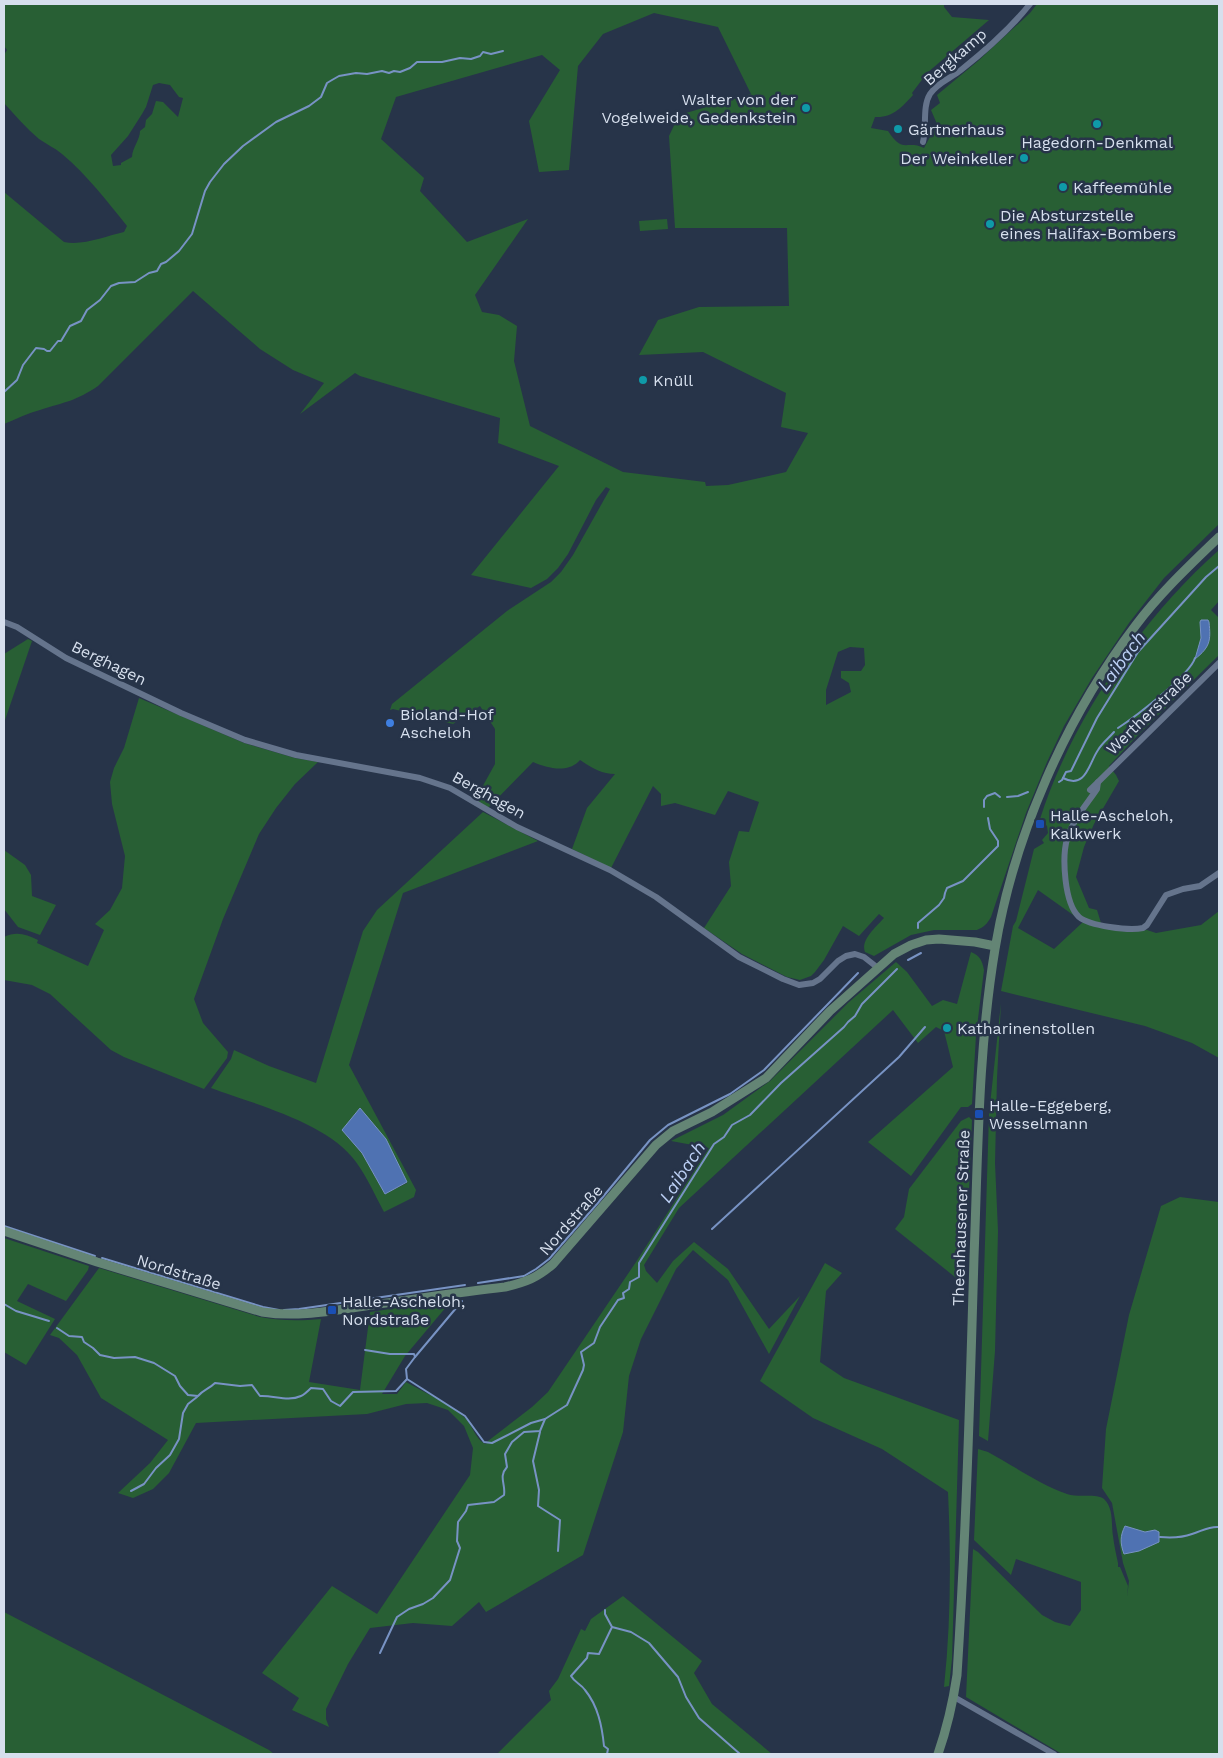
<svg xmlns="http://www.w3.org/2000/svg" width="1223" height="1758" font-family="'Work Sans',sans-serif">
<rect width="100%" height="100%" fill="#273449"/>
<g fill="#285f34" fill-rule="evenodd">
<path d="M4 4H944V7L952 17 989 20 927 73 912 93 913 95C902 107 893 118 875 117L871 128 888 131C904 155 906 139 924 148L937 124 931 110 940 103 937 95 978 61 1030 13 1037 4H1219V524L1164 578 1129 623 1092 678 1064 726 1047 762 1026 813 991 917C987 924 984 927 977 930H934L911 935 874 956 865 952C860 940 877 926 884 918L879 914 859 936 843 926 824 960 815 972 811 976 800 980 787 977 742 954 704 928 731 886 729 862 739 831 749 832 759 802 728 791 715 815 675 803 661 806V794L653 786 611 868 572 849 587 808 615 774C601 774 592 768 580 760 568 774 547 768 533 762L488 808 475 800 495 764V729L480 706 453 724 393 709 390 710 392 704 507 611 551 582 561 572 573 555 610 489 606 487 596 500 568 554 558 568 547 579 531 588 471 575 559 466 498 443 500 418 360 376 355 373 300 414 324 383 293 370 260 349 193 291 98 386C76 401 65 402 40 410 28 413 16 419 4 424V192L64 242C83 246 106 236 124 232L127 226C107 201 87 175 62 154 55 148 46 144 39 139 26 128 15 115 4 103V55L7 50 4 46ZM654 13 718 27 751 94 679 115 669 136 675 228H787L789 306 699 307 658 320 639 355 703 352 786 393 781 427 808 433 786 472 728 485 706 486 705 482 623 472 530 426 514 361 517 326 499 315 482 312 475 295 528 219 467 242 420 191 424 178 381 139 396 97 542 55 560 70 529 121 539 172 569 170 578 66 603 34ZM159 83 170 85 179 97 183 98 178 117 163 102 156 101 152 114 146 120 145 127 140 131C140 140 132 148 132 157L121 163V165L113 166 111 155 128 136 142 114 146 107 153 85ZM850 647 864 648 865 665 861 671H841V678L849 683 851 692 826 705V690L838 652Z"/>
<path d="M667 219 668 229 640 231 639 221Z"/>
<path d="M1219 550V601L1211 610 1219 618V655L1137 736 1109 766 1116 775 1119 781 1094 824 1084 847 1076 877 1089 908 1097 910 1101 923 1137 931 1147 930 1156 933 1201 925 1219 911V1058L1192 1043 1145 1026 1001 991 1013 926 1016 921 1034 849 1044 843 1042 840 1048 833 1047 826 1040 819C1071 721 1142 618 1219 550ZM1038 890 1083 922 1054 949 1018 928Z"/>
<path d="M28 639 32 641 4 723V654Z"/>
<path d="M139 698 244 743 295 758 318 762 295 784 276 808 259 834 223 919 194 999 203 1023 228 1052 227 1058 204 1089 124 1057 111 1050 50 994 32 985 4 980V937C16 931 26 934 38 940L37 943 88 966 104 930 95 924 110 910 122 888 125 856 112 804 110 782 114 768 124 748Z"/>
<path d="M483 812 538 841 403 893 349 1065 416 1190 414 1197 384 1212C375 1195 367 1177 356 1162 329 1123 254 1104 211 1088L231 1059 234 1050 269 1066 316 1083 363 931 377 910ZM343 1131 407 1183 385 1194 362 1153Z"/>
<path d="M4 850 25 865 31 875 32 896 56 905 40 935 18 927 4 909Z"/>
<path d="M971 952C980 956 982 960 984 970L976 1035 972 1104 968 1107H961L911 1176 868 1142 953 1067 944 1031 936 1027 918 1043 893 1010 679 1208 644 1265 646 1271 657 1283 673 1261 694 1242 728 1269 769 1329 800 1296 769 1354 728 1280 693 1250 676 1269 641 1339 629 1376 623 1432 583 1555 486 1612 479 1602 452 1626 413 1623 370 1628 348 1664 326 1709V1719L329 1727 292 1710 299 1698 262 1673 332 1586 377 1614 470 1475 473 1448 464 1426 448 1410 427 1403 406 1404 367 1414 196 1423 169 1473 153 1489 133 1498 118 1493 150 1463 168 1440 101 1398 77 1355 59 1338 50 1335 99 1268 260 1317C281 1321 300 1321 321 1319L309 1382 360 1390 370 1312 452 1300 405 1356 382 1394H397L406 1382C425 1393 447 1402 464 1417 473 1425 475 1440 486 1444L488 1441 532 1407 548 1392 636 1262 709 1148 671 1141 723 1115 770 1081 849 1002 896 962 907 972 932 1006 943 1000 957 1004Z"/>
<path d="M1001 1003 997 1078 995 1163 998 1231 995 1351 988 1441 979 1436 989 1114Z"/>
<path d="M969 1117 972 1120 965 1285 895 1229 904 1217 909 1189 961 1121Z"/>
<path d="M1180 1197 1219 1202V1754H1062L966 1697 973 1549 978 1552 1042 1615 1055 1622 1070 1626 1081 1610V1582L1016 1559 1011 1575 974 1540 978 1449 988 1452C1014 1466 1039 1484 1067 1494 1078 1498 1097 1493 1104 1499 1114 1508 1111 1525 1113 1536 1114 1545 1116 1554 1118 1563V1567H1120L1128 1586 1127 1597 1129 1581 1123 1563 1112 1503 1102 1488 1106 1429 1129 1315 1161 1206Z"/>
<path d="M4 1238 89 1266 88 1270 66 1301 28 1284 17 1301 55 1319 26 1365 4 1352Z"/>
<path d="M825 1263 842 1273 826 1291 820 1362 844 1378 959 1420 952 1659 949 1686 944 1687C951 1622 951 1557 948 1492L882 1449 813 1418 760 1381Z"/>
<path d="M623 1596 702 1661 694 1673 712 1704 772 1754H497L551 1700 549 1691 558 1679 581 1629 585 1631 591 1619Z"/>
<path d="M4 1612 269 1750 274 1754H4Z"/>
</g>
<g fill="#4f72b2" stroke="#7893c4">
<path d="M1201 620H1208L1209 622C1211 641 1210 647 1195 659L1201 638 1200 622Z"/>
<path d="M360 1108 386 1139 407 1182 385 1194 362 1153 342 1130Z"/>
<path d="M1125 1526 1145 1532 1155 1530 1159 1532V1542L1139 1551 1124 1554C1120 1543 1120 1536 1125 1526Z"/>
</g>
<g fill="none" stroke-linecap="round" stroke-linejoin="round">
<g stroke="#7893c4" stroke-width="2">
<path d="M4 392 17 380 23 365 36 348 44 349 47 351H50L58 341H61L70 326 81 321 87 310 100 300 111 286 119 283 135 282 149 273 157 271 161 264 166 262 179 251 192 234 205 191 210 182 224 164 243 146 276 122 309 106 321 97 327 83 332 80 339 76 356 73 367 74 382 71 389 73 394 71 400 72 410 68 417 62H442L460 58 471 59 480 56 483 52 491 54 503 51"/>
<path d="M1118 728C1135 717 1190 675 1195 658"/>
<path d="M1063 778C1086 790 1089 763 1098 750 1102 743 1109 738 1114 732"/>
<path d="M1059 782 1062 780 1066 772 1071 771 1097 718 1138 652 1206 577 1219 566"/>
<path d="M1007 797 1018 796 1028 792"/>
<path d="M984 807V800L987 796 995 793 1000 797"/>
<path d="M918 928V923L939 905 944 898 945 893 947 888 963 881 998 846V841L990 829 988 818"/>
<path d="M908 960 921 953"/>
<path d="M4 1226 95 1256"/>
<path d="M712 1229 899 1057 925 1027"/>
<path d="M102 1258 263 1307 279 1310"/>
<path d="M478 1283 524 1276 536 1269 549 1259 597 1204 650 1140 668 1125 730 1094 764 1070 858 973"/>
<path d="M4 1304 16 1311 49 1321"/>
<path d="M284 1310 299 1309 465 1285"/>
<path d="M57 1328 69 1336 82 1337 84 1342 93 1348 100 1355 114 1358 135 1357 154 1363 175 1376 180 1386 188 1395 198 1396C203 1390 209 1389 215 1383L240 1386 252 1385 260 1396C273 1395 288 1402 301 1396 304 1395 308 1391 311 1388L323 1389 331 1401 340 1406 353 1392 396 1391 407 1379 465 1416 484 1442 492 1443 531 1423 545 1419 567 1405 583 1370 584 1365 581 1352 594 1343 600 1327 618 1300 624 1298 623 1293 629 1289 630 1282 639 1277V1263L714 1144 724 1137 732 1125 750 1115 781 1083 844 1027 848 1022 855 1016 862 1004 897 969"/>
<path d="M365 1350 390 1354H414L415 1357 406 1369 407 1379"/>
<path d="M415 1357 462 1301"/>
<path d="M540 1432 533 1461 539 1490 538 1506 560 1520 558 1551"/>
<path d="M131 1491 144 1484 156 1468 170 1455 179 1439 183 1413 188 1404 197 1397"/>
<path d="M1160 1537C1171 1538 1181 1538 1192 1534 1202 1531 1209 1526 1219 1527"/>
<path d="M605 1610V1614L612 1627 599 1654 588 1653 587 1658 571 1676C575 1683 581 1684 585 1690 598 1706 602 1726 604 1746L608 1749 607 1754"/>
<path d="M612 1627 631 1632 649 1643 678 1677 686 1697 699 1718 740 1754"/>
<path d="M380 1653 397 1617 409 1609 423 1604 433 1598 450 1580 460 1548 457 1541 458 1522 466 1511 468 1505 494 1502 504 1495C506 1484 498 1477 507 1467L505 1454 512 1442 524 1432 540 1431 545 1419"/>
</g>
<g stroke="#65748c" stroke-width="6">
<path d="M923 142C927 127 922 107 930 94 937 83 951 78 961 70 985 51 1011 28 1030 4"/>
<path d="M4 622 17 627 66 658 181 713 245 740 296 755 420 778 450 788 517 827 610 870 656 897 739 957 783 979 799 985 813 983 820 979 838 961 846 956 855 954 864 957 878 968"/>
<path d="M1098 782 1097 789C1087 804 1072 821 1067 839 1062 857 1064 903 1079 917 1090 926 1129 931 1143 928L1147 925 1166 895 1183 889 1200 886 1219 873"/>
<path d="M1090 790 1219 663"/>
<path d="M954 1697 1054 1754"/>
</g>
<g stroke="#648575" stroke-width="9">
<path d="M4 1231 97 1262 262 1312C299 1318 335 1310 372 1305 416 1299 461 1292 505 1287 526 1282 537 1278 553 1264L656 1145 673 1131 712 1112 766 1078 830 1011 894 954 911 945 926 940 939 939 975 942 995 946"/>
<path d="M938 1754C947 1728 953 1702 957 1675 966 1536 970 1396 974 1257 978 1155 978 1051 995 949 1014 835 1066 717 1136 625 1160 593 1190 565 1219 537"/>
</g>
</g>
<g fill="#0f9aa8" stroke="#273449" stroke-width="2">
<circle cx="806" cy="108" r="5"/>
<circle cx="1097" cy="124" r="5"/>
<circle cx="898" cy="129" r="5"/>
<circle cx="1024" cy="158" r="5"/>
<circle cx="1063" cy="187" r="5"/>
<circle cx="990" cy="224" r="5"/>
<circle cx="643" cy="380" r="5"/>
<circle cx="947" cy="1028" r="5"/>
</g>
<circle fill="#3f7fe0" stroke="#273449" stroke-width="2" cx="390" cy="723" r="5"/>
<g fill="#1a4fb4" stroke="#273449" stroke-width="2">
<rect x="1035" y="819" width="10" height="10" rx="2.5"/>
<rect x="974" y="1109" width="10" height="10" rx="2.5"/>
<rect x="327" y="1305" width="10" height="10" rx="2.5"/>
</g>
<g text-anchor="middle" dominant-baseline="central" stroke-width="5" stroke-linejoin="round" paint-order="stroke">
<g font-size="16" fill="#d6dfed" stroke="#273449">
<text transform="translate(955 57) rotate(-41)">Bergkamp</text>
<text transform="translate(109 663) rotate(26)">Berghagen</text>
<text transform="translate(1149 713) rotate(-44)">Wertherstraße</text>
<text transform="translate(489 795) rotate(29)">Berghagen</text>
<text transform="translate(961 1218) rotate(-88)">Theenhausener Straße</text>
<text transform="translate(571 1220) rotate(-49)">Nordstraße</text>
<text transform="translate(179 1272) rotate(17)">Nordstraße</text>
</g>
<g font-size="16" fill="#d6dfed" stroke="#273449" text-anchor="start">
<text x="796" y="99" text-anchor="end">Walter von der<tspan x="796" dy="18">Vogelweide, Gedenkstein</tspan></text>
<text x="908" y="129">Gärtnerhaus</text>
<text x="1097" y="142" text-anchor="middle">Hagedorn-Denkmal</text>
<text x="1014" y="158" text-anchor="end">Der Weinkeller</text>
<text x="1073" y="187">Kaffeemühle</text>
<text x="1000" y="215">Die Absturzstelle<tspan x="1000" dy="18">eines Halifax-Bombers</tspan></text>
<text x="653" y="380">Knüll</text>
<text x="400" y="714">Bioland-Hof<tspan x="400" dy="18">Ascheloh</tspan></text>
<text x="1050" y="815">Halle-Ascheloh,<tspan x="1050" dy="18">Kalkwerk</tspan></text>
<text x="957" y="1028">Katharinenstollen</text>
<text x="989" y="1105">Halle-Eggeberg,<tspan x="989" dy="18">Wesselmann</tspan></text>
<text x="342" y="1301">Halle-Ascheloh,<tspan x="342" dy="18">Nordstraße</tspan></text>
</g>
<g font-size="18" font-style="italic" fill="#bdd1f6" stroke="#273449">
<text transform="translate(1121 661) rotate(-54)">Laibach</text>
<text transform="translate(682 1172) rotate(-57)">Laibach</text>
</g>
</g>
<rect width="1223" height="1758" fill="none" stroke="#d6dfed" stroke-width="10"/>
</svg>
